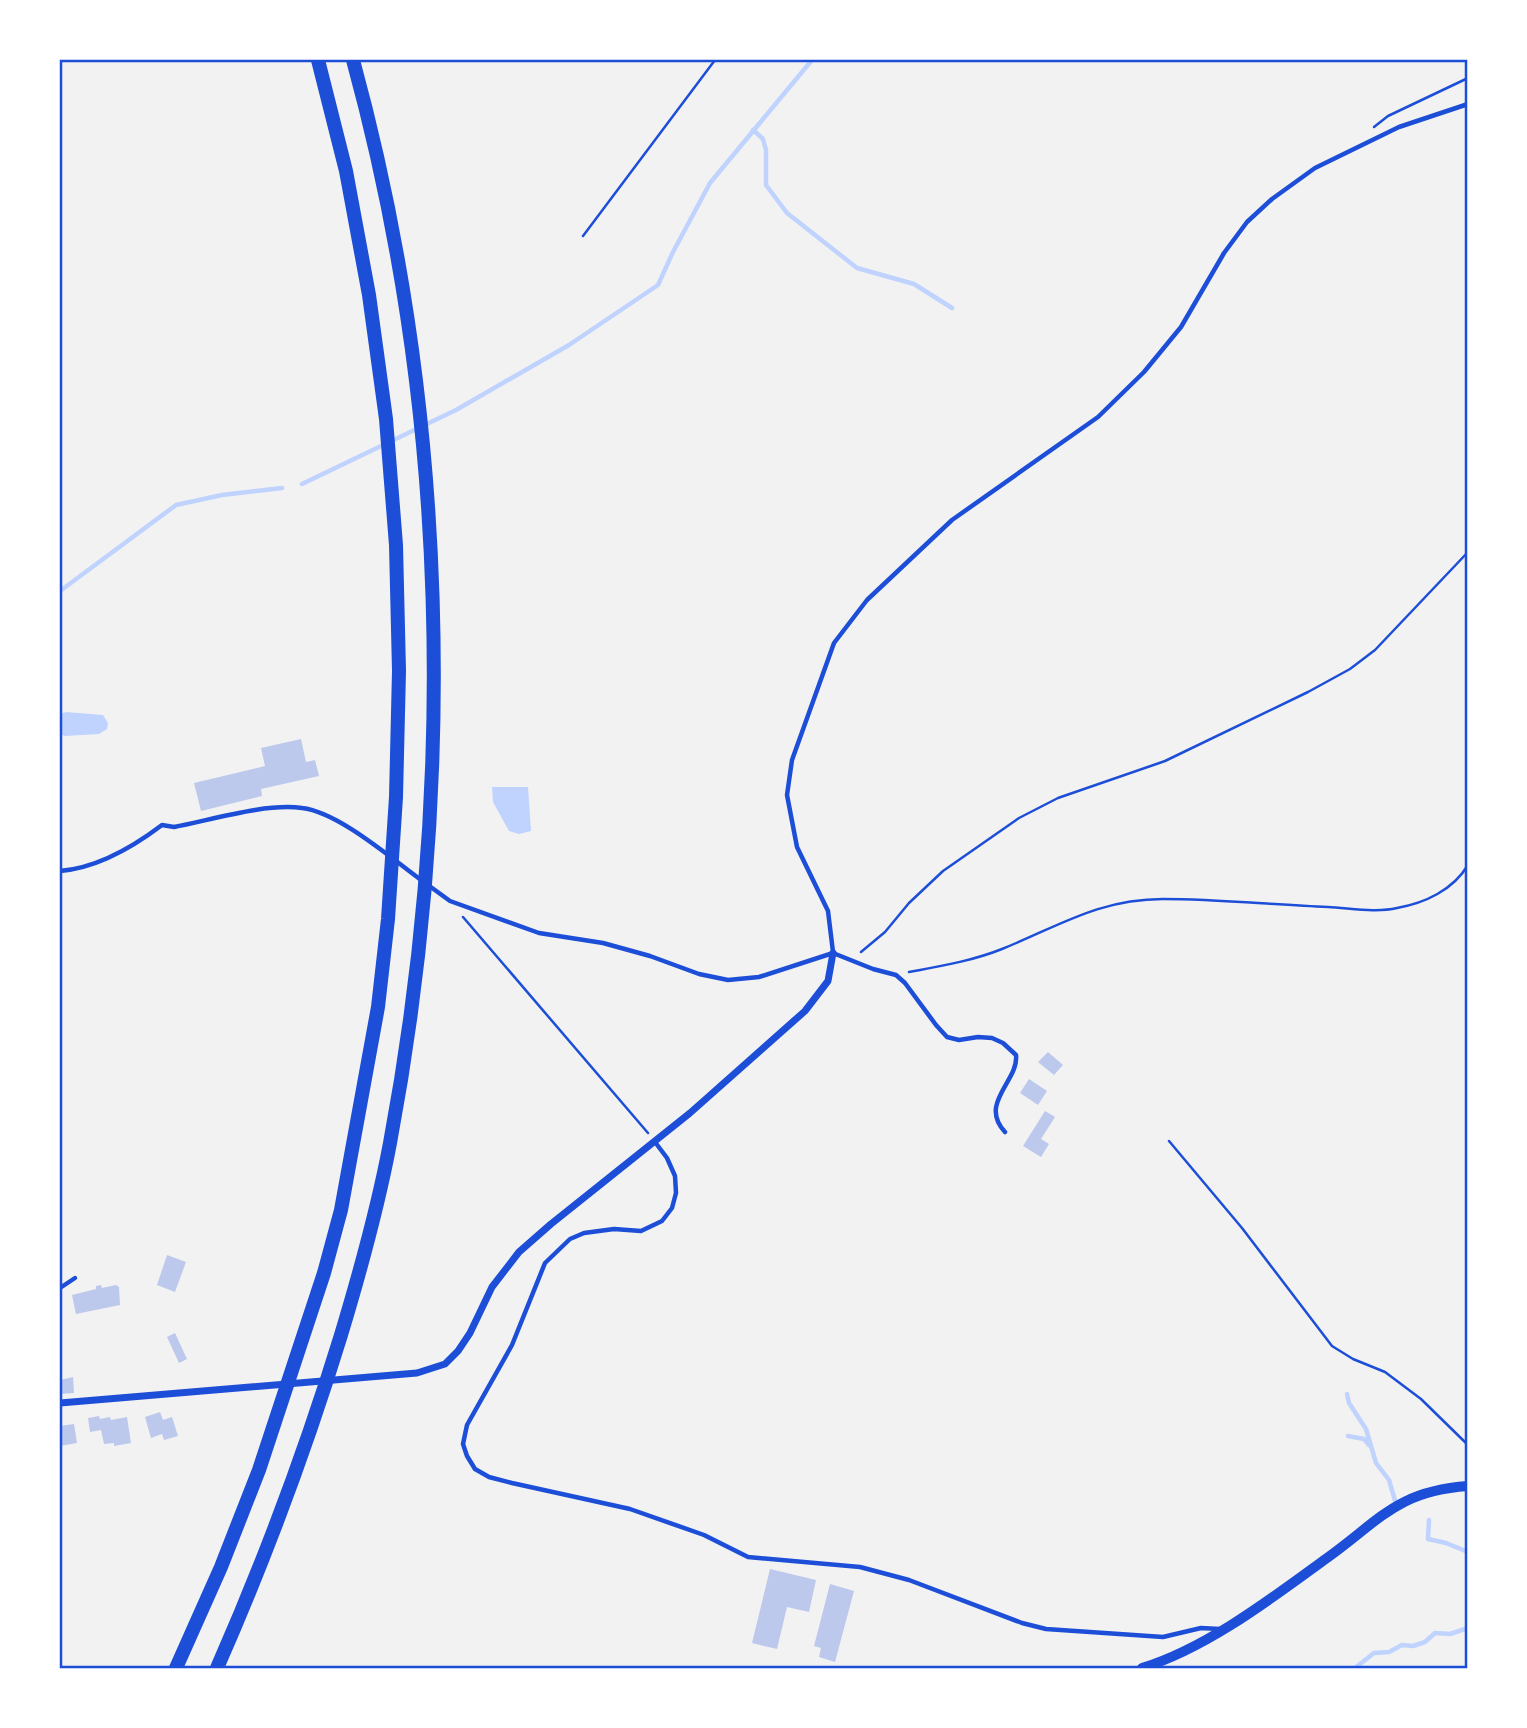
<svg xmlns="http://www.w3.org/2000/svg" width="1527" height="1728" font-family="'Alegreya Sans',sans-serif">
<rect width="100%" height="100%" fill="#f2f2f2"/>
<g fill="#bfd3fe">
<path d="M66 712 103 715 108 723 107 729 99 734 65 736 60 734V714Z"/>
<path d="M492 787H528L531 831 519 834 509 831 493 802Z"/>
</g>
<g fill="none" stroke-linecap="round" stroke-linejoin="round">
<g stroke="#bfd3fe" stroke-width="4.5">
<path d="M753 130 763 139 766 150V185L787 213 857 268 914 284 952 308"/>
<path d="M302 484 456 410 569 345 658 285 673 252 710 183 812 60"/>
<path d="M60 591 176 505 222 495 282 488"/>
<path d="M1347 1394 1349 1403 1366 1429 1376 1463 1389 1480 1396 1504"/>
<path d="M1348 1436 1364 1439 1369 1445"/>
<path d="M1429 1520 1428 1539 1446 1543 1468 1552"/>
<path d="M1355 1668 1374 1653 1389 1652 1402 1645 1413 1646 1425 1642 1435 1633 1450 1634 1468 1628"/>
</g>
</g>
<g fill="#bdc9ec">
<path d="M301 739 306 762 315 760 319 776 261 789 262 796 201 811 194 783 265 766 261 748Z"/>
<path d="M1048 1052 1063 1065 1054 1075 1038 1062Z"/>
<path d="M1029 1079 1047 1091 1038 1105 1020 1093Z"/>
<path d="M1045 1111 1055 1117 1041 1139 1049 1144 1041 1157 1023 1146Z"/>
<path d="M167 1255 186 1262 175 1292 157 1285Z"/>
<path d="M101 1285 102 1288 116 1285 119 1287 120 1305 76 1314 72 1295 96 1289V1286Z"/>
<path d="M175 1333 187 1359 179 1363 167 1337Z"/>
<path d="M73 1377 74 1393 60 1394V1380Z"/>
<path d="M160 1412 163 1420 172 1417 178 1436 164 1440 162 1434 151 1438 145 1417Z"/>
<path d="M99 1416 100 1419 110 1417 111 1420 127 1417 131 1443 114 1446V1443L104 1444 101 1430 90 1432 88 1418Z"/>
<path d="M74 1424 77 1443 60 1446V1426Z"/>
<path d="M770 1569 816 1580 809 1612 787 1607 777 1649 752 1643Z"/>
<path d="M830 1584 854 1591 835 1662 819 1657 821 1648 814 1646Z"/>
</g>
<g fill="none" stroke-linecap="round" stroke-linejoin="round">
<g stroke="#1d4ed8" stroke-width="2.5">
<path d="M1374 127 1388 116 1468 78"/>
<path d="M583 236 715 60"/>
<path d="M463 917 648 1133"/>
<path d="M861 952 885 932 909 903 943 871 1019 818 1058 798 1165 761 1308 692 1350 669 1375 650 1468 552"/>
<path d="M909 972C941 966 972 961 1002 949 1059 926 1099 899 1163 899 1218 899 1273 905 1328 907 1350 908 1376 913 1397 908 1425 903 1453 890 1468 865"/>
<path d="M1169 1141 1242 1228 1332 1346 1353 1359 1385 1372 1421 1399 1468 1445"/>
</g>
<g stroke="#1d4ed8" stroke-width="4.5">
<path d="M60 871C96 868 133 847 162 825L174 827C211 820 265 803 302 808 338 812 391 858 421 880"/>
<path d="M428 885 450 901 539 933 603 943 650 956 699 974 728 980 759 977 833 953 873 969 896 975 905 983 936 1025 947 1037 959 1040 978 1037 992 1038 1003 1043 1016 1055C1019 1081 978 1103 1005 1132"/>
<path d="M833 952 828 911 797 847 787 795 792 760 834 643 867 600 952 520 1098 417 1144 372 1181 327 1224 253 1247 222 1272 199 1315 168 1399 127 1468 104"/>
<path d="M655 1142 667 1158 675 1176 676 1193 672 1208 662 1221 641 1231 614 1229 584 1233 570 1239 545 1263 512 1345 467 1425 463 1444 467 1456 475 1469 489 1477 512 1483 630 1509 704 1535 748 1557 860 1567 909 1580 1022 1623 1046 1629 1163 1637 1201 1628 1220 1629"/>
<path d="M60 1288 75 1278"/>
</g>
<path stroke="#1d4ed8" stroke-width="7" d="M60 1403 417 1373 445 1364 458 1351 470 1333 492 1287 519 1252 551 1224 690 1113 805 1011 828 981 833 953"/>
<path stroke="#1d4ed8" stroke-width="10" d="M1142 1668C1207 1648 1272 1598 1327 1558 1380 1520 1397 1491 1468 1486"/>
<g stroke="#1d4ed8" stroke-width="14">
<path d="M176 1668 221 1567 259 1470 324 1273 341 1210 378 1007 388 919 396 797 399 671 396 545 386 419 369 295 346 171 318 60"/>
<path d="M217 1668C265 1559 306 1449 341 1335 360 1272 378 1207 390 1143 457 785 449 411 353 60"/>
</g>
</g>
<rect width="1527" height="1728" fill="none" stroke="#ffffff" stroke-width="122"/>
<rect x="61" y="61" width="1405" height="1606" fill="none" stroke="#1d4ed8" stroke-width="2.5"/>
</svg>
